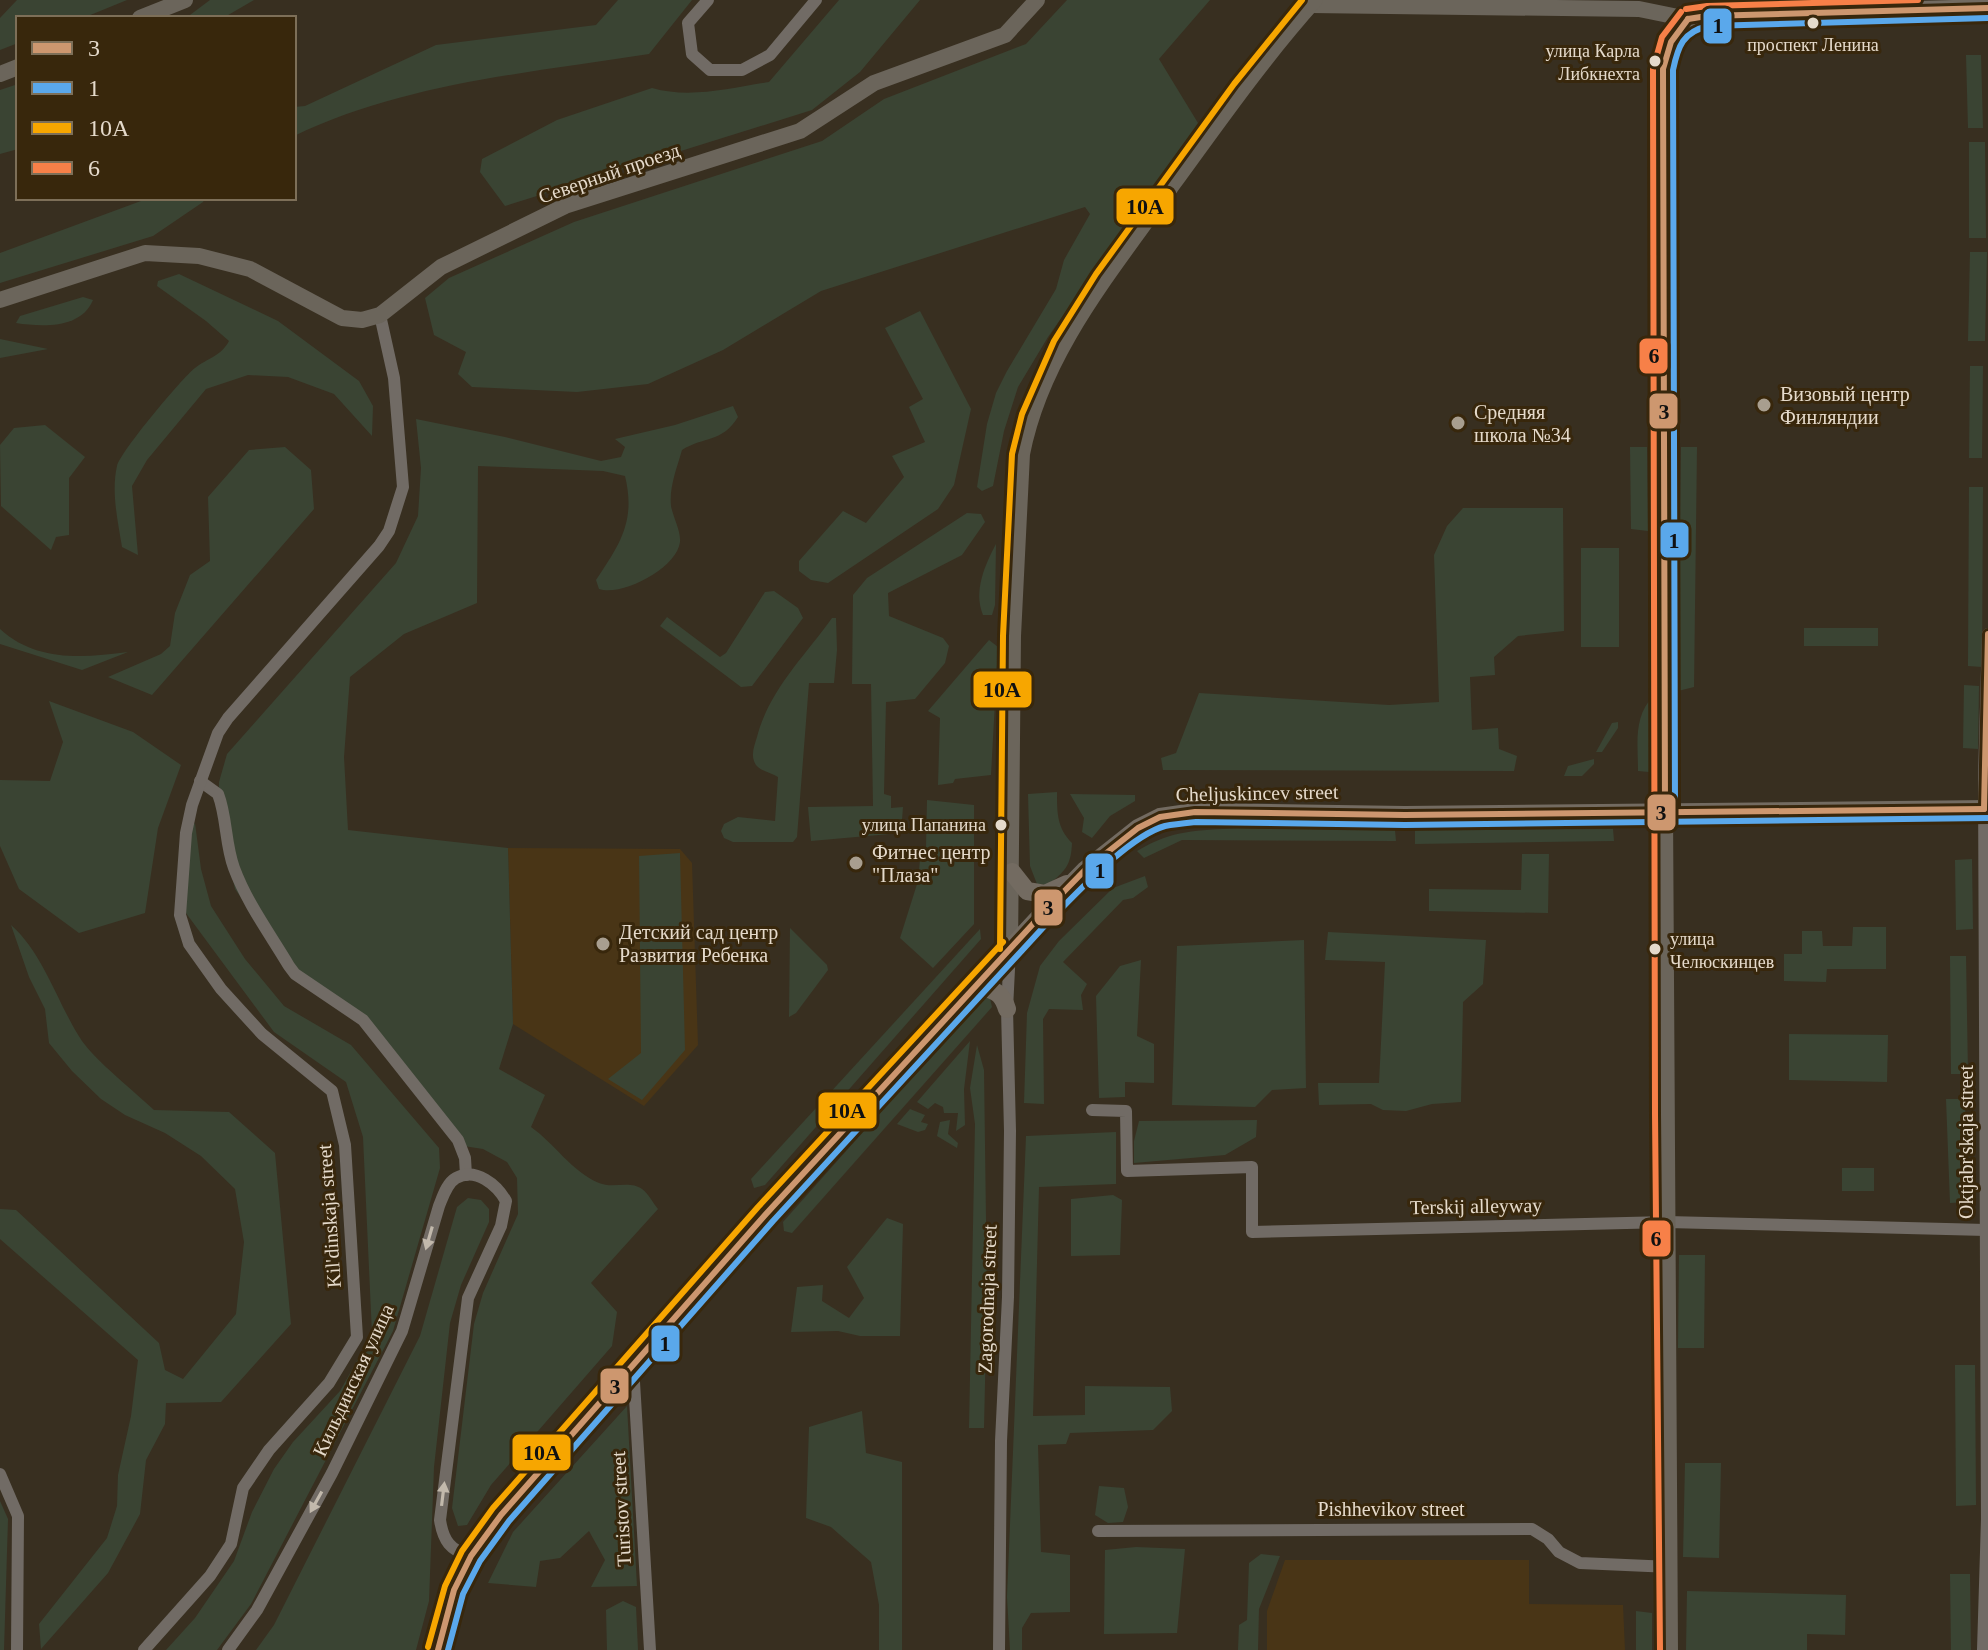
<svg xmlns="http://www.w3.org/2000/svg" width="1988" height="1650" font-family="'Times New Roman',serif">
<rect width="100%" height="100%" fill="#382f20"/>
<g fill="#493516">
<path d="M508 848 680 849 692 863 698 1045 644 1106 513 1024Z"/>
<path d="M1285 1560H1529V1604L1623 1605 1625 1650H1267V1611Z"/>
</g>
<g fill="#3a4433">
<path d="M17 0H127L83 18H18V43L0 50V18Z"/>
<path d="M210 0H254L223 18H186Z"/>
<path d="M618 0H692L649 54C529 73 404 83 294 136V107L305 106 436 45 596 25Z"/>
<path d="M839 0H920L860 72 812 110 505 206 480 172 482 159 557 120 652 88C690 99 731 88 769 82Z"/>
<path d="M1067 0H1210L1159 59 1198 123 1048 337 1018 387 1004 431 993 486 982 491 977 487 987 424 996 393 1007 371 1056 289 1064 260 1090 214 1085 207 821 291 723 350 648 384 577 392 472 387 458 374 466 352 434 335 425 298 449 278 574 222 822 141 884 99 1026 44Z"/>
<path d="M1966 55H1981L1983 128H1968Z"/>
<path d="M18 84V149L0 154V90Z"/>
<path d="M1969 142H1985L1986 238H1969Z"/>
<path d="M143 198H205L203 202 153 236 0 283V253L141 201Z"/>
<path d="M1970 252H1987L1985 341H1968Z"/>
<path d="M179 274 278 321 359 381 373 406 372 436 334 394 288 377 248 375 206 389 147 460 132 486 138 555 122 547C118 522 111 492 117 466 121 451 182 378 195 368 208 358 221 356 229 341L206 321 157 286 158 281Z"/>
<path d="M83 297 93 300C81 329 42 327 16 323L20 316Z"/>
<path d="M920 311 971 409 954 485 938 509 828 583 811 580 799 571V561L843 511 866 523 904 477 892 456 925 442 909 407 923 399 885 328Z"/>
<path d="M0 339 48 349 0 358Z"/>
<path d="M1970 366H1983L1982 458H1969Z"/>
<path d="M733 406 738 417C722 443 704 436 682 450 677 468 669 487 671 506 673 517 681 531 680 542 677 568 622 597 599 589L596 580C620 544 636 521 625 476L603 471 478 466 477 603 404 634 350 677 344 757 348 830 508 848 513 1024 499 1069 545 1095 531 1127C554 1143 572 1172 599 1183 613 1189 630 1180 642 1189 648 1193 653 1203 658 1209L591 1283 617 1312 612 1346 491 1485 467 1525 458 1526 452 1508 474 1324 483 1293 518 1214 517 1178 507 1162 483 1149 457 1145 371 1029 301 984 235 889 218 815 219 782 227 754 396 563 418 516 421 468 416 419 505 437 601 461 621 457 625 447 615 439 675 425Z"/>
<path d="M45 425 85 457 69 478V535L56 537 51 550 1 506 0 445 14 428Z"/>
<path d="M285 447 311 470 314 509 152 695 108 677 161 654 170 646 175 613 190 575 210 561 208 497 249 450Z"/>
<path d="M1630 447H1647L1648 531 1631 529Z"/>
<path d="M1681 447H1697L1694 687 1678 691Z"/>
<path d="M1969 487H1983L1982 667 1968 666Z"/>
<path d="M1463 508H1563L1564 631 1518 636 1494 657 1495 675 1470 677 1472 730 1498 728 1499 749 1517 756 1514 771 1163 770 1161 758 1176 753 1199 693 1389 705 1439 702 1434 555 1447 526Z"/>
<path d="M967 513 981 514 985 522 962 555 888 593 889 616 943 638 949 646 945 663 915 699 886 702 884 794 891 796V808L903 807 901 833 811 841 808 807 873 806 871 684H852L853 595 867 578Z"/>
<path d="M996 544 995 605 992 615H983C973 591 985 565 996 544Z"/>
<rect x="1581" y="548" width="38" height="99"/>
<path d="M774 591 798 608 803 618 752 686 741 687 660 626 667 617 720 657 726 653 765 592Z"/>
<path d="M832 618H836L837 650 834 683H809L797 837 793 842H733L724 838 721 831 724 824 738 817 775 821 778 777C770 772 757 771 754 761 751 753 755 744 757 737 769 690 805 656 832 618Z"/>
<rect x="1804" y="628" width="74" height="18"/>
<path d="M0 629C36 662 83 658 128 652L82 670 0 644Z"/>
<path d="M989 640 998 647 991 775 955 779 953 783 938 785 940 718 928 711Z"/>
<path d="M1964 685 1979 686 1978 749 1963 748Z"/>
<path d="M1654 695 1655 760 1649 772 1638 771C1638 742 1633 717 1654 695Z"/>
<path d="M49 701 133 732 181 765 158 828 145 913 79 933 19 889 0 846V780L50 781 63 742Z"/>
<path d="M1618 722V728L1602 752H1596L1612 723Z"/>
<path d="M1594 759V764L1582 776H1564L1568 766Z"/>
<path d="M1057 792C1057 813 1057 828 1072 843 1071 866 1065 871 1048 885L1037 884 1030 866 1028 794Z"/>
<path d="M1070 794 1135 795V801L1110 816 1092 838 1082 832 1084 818Z"/>
<path d="M927 800 974 805V924L933 968 900 938 918 881 921 849 926 847Z"/>
<path d="M195 823 201 869 211 906 245 959 284 1006 351 1045 439 1148 440 1168 393 1331 251 1604 217 1650H166L195 1618 234 1561 252 1512 274 1469 293 1442 340 1391 372 1334 363 1137 346 1082 274 1032 180 905 185 835Z"/>
<path d="M1238 828 1395 830 1396 841 1182 840 1144 858 1137 851C1174 829 1196 831 1238 828Z"/>
<path d="M1613 829 1614 841 1415 844V830Z"/>
<path d="M680 853 685 1050 642 1100 608 1079 641 1053 639 856Z"/>
<path d="M1522 854H1549L1548 913 1429 911V889L1521 890Z"/>
<path d="M1972 859 1973 929 1956 930 1955 860Z"/>
<path d="M1145 876 1148 887 1133 898 1123 900 1063 962 1087 984 1081 995 1083 1010 1049 1009 1043 1019 1044 1104 1024 1103 1027 1013 1040 966 1059 941 1113 888Z"/>
<path d="M11 925C44 954 58 1005 82 1041 96 1061 135 1092 154 1110L229 1112 275 1153 291 1324 221 1402 166 1403 165 1424 146 1460 140 1514 108 1573 41 1649 39 1624 107 1538 117 1506 118 1475 131 1416 138 1360 0 1239V1209L16 1210 159 1343 165 1370 183 1379 236 1314 244 1242 235 1189 201 1156 165 1133 125 1115 101 1099 72 1071 49 1043 45 1009 29 977Z"/>
<path d="M1853 927H1886V969H1827L1826 982 1784 981V954H1802V931H1822L1823 946H1852Z"/>
<path d="M790 928 827 965 828 970 796 1013 789 1017Z"/>
<path d="M980 929 981 939 765 1185 754 1188 751 1179Z"/>
<path d="M1328 932 1486 940 1483 984 1463 1002 1461 1102 1432 1104 1406 1111 1383 1110 1371 1104 1319 1105 1318 1083H1379L1385 962 1325 960Z"/>
<path d="M1304 940 1306 1088 1272 1090 1255 1107 1172 1105 1177 946Z"/>
<path d="M1950 956H1966L1968 1074H1951Z"/>
<path d="M1141 960 1137 1036 1154 1044V1083L1125 1082V1097L1099 1098 1096 996 1120 966Z"/>
<path d="M982 998H990L992 1007 792 1233 784 1231 783 1222Z"/>
<path d="M1789 1034 1888 1035 1887 1082 1789 1080Z"/>
<path d="M970 1041 964 1089 965 1125 956 1131 958 1113H944L943 1107 935 1103 928 1109 917 1102Z"/>
<path d="M977 1045 984 1070 987 1294 984 1428H969L975 1124 970 1088Z"/>
<path d="M1946 1099H1965L1968 1202 1950 1203Z"/>
<path d="M910 1109 925 1115 921 1122 928 1124 925 1130 918 1132 897 1124Z"/>
<path d="M950 1120 948 1134 958 1143 957 1148 937 1136 940 1122Z"/>
<path d="M1257 1120 1256 1137 1225 1155 1134 1163V1141L1139 1121Z"/>
<path d="M1116 1132V1184L1039 1187 1033 1416 1085 1415V1386L1170 1387 1172 1411 1153 1430 1070 1433 1066 1444 1038 1445 1041 1552 1070 1555V1612L1031 1613 1022 1628V1650H1010L1007 1597 1026 1136Z"/>
<rect x="1842" y="1168" width="32" height="23"/>
<path d="M1113 1195 1122 1200 1120 1255 1071 1256V1199Z"/>
<path d="M468 1198 481 1200 489 1209V1222L461 1285 450 1323 434 1467 429 1601 416 1650H256L274 1625 420 1336 457 1207Z"/>
<path d="M887 1218 903 1224 900 1336H860L838 1331 791 1332 797 1287 823 1285 822 1301 849 1318 864 1298 847 1267Z"/>
<path d="M1679 1255H1705L1704 1348H1678Z"/>
<path d="M1955 1365H1975L1976 1505 1956 1506Z"/>
<path d="M627 1406 637 1586 591 1587 605 1560 589 1531 560 1558 540 1561 536 1587 488 1583 513 1532Z"/>
<path d="M862 1411 866 1453 902 1462V1650H879V1605L871 1562 831 1527 806 1518 809 1427Z"/>
<path d="M1685 1463H1721L1719 1558 1683 1557Z"/>
<path d="M1099 1486 1124 1488 1128 1507 1123 1522 1108 1523 1095 1515Z"/>
<path d="M0 1501 8 1519 4 1650H0Z"/>
<path d="M1136 1547 1185 1549 1177 1633 1104 1634 1105 1550Z"/>
<path d="M1261 1554 1280 1556 1259 1609 1258 1650H1238L1239 1625 1247 1620 1249 1563Z"/>
<path d="M1950 1574H1970L1971 1650H1951Z"/>
<path d="M1687 1591 1846 1595 1845 1635 1807 1634V1650H1686Z"/>
<path d="M623 1601 636 1607 638 1650H607L606 1610Z"/>
<path d="M1636 1611 1652 1613V1650H1636Z"/>
</g>
<g fill="none" stroke-linecap="round" stroke-linejoin="round">
<g stroke="#716b65" stroke-width="12">
<path d="M708 0 688 23 692 54 710 70H742L770 55 816 0"/>
<path d="M200 781 218 794C227 817 225 844 234 868 247 903 270 934 289 966L295 974 363 1020 458 1140 465 1158 466 1175"/>
<path d="M1092 1110 1126 1111 1127 1171 1252 1167V1232L1667 1222 1986 1230"/>
<path d="M633 1365 650 1650"/>
<path d="M0 1474 18 1516 17 1650"/>
<path d="M1098 1531 1532 1529 1548 1539 1559 1552 1580 1563 1671 1567"/>
<path d="M144 1650 210 1576 231 1544 243 1488 269 1450 329 1383 357 1337 345 1145 332 1091 262 1034 221 989 189 944 180 915 186 833 192 805 218 733 228 718 379 546 389 531 403 487 394 378 380 315"/>
<path d="M228 1650 257 1610 332 1473 402 1331 439 1206C443 1196 447 1183 456 1178 476 1167 497 1185 506 1201L501 1226 468 1298 440 1520C443 1540 450 1551 471 1556"/>
<path d="M999 1650 1001 1441 1008 1297 1010 1131 1007 1009 1010 949"/>
<path d="M1983 1650 1987 1519 1984 779 1988 634"/>
</g>
<g stroke="#6b655b" stroke-width="16">
<path d="M1310 5 1639 9 1688 19"/>
<path d="M140 18 185 0"/>
<path d="M0 74 18 67"/>
<path d="M0 300 145 253 199 256 250 269 342 318 362 320 380 315 441 267 565 206 800 131 874 83 1005 35 1037 0"/>
<path d="M1665 810 1670 1650"/>
<path d="M1010 949 1013 636 1022 454C1042 351 1114 268 1173 184 1219 121 1263 58 1315 0"/>
</g>
<g stroke="#736b61" stroke-width="18">
<path d="M1665 810 1663 69C1670 37 1672 22 1707 16L1988 8"/>
<path d="M1012 872 1027 891 1045 894 1067 884"/>
<path d="M970 995 985 988C998 991 1003 996 1007 1009"/>
<path d="M438 1650 454 1590 471 1556 501 1515 766 1214 1043 913 1085 870 1138 828 1160 817 1195 812 1405 815 1988 809"/>
</g>
<defs>
<g id="bus-1">
<path d="M1688 19 1707 16 1988 8"/>
<path d="M1984 809 1988 634"/>
<path d="M1665 810 1663 69 1671 42 1688 19"/>
<path d="M438 1650 454 1590 471 1556 501 1515 766 1214 1043 913 1085 870 1138 828 1160 817 1195 812 1405 815 1984 809"/>
</g>
<g id="bus-2">
<path d="M1675 810 1673 70C1678 46 1683 32 1708 26L1988 18"/>
<path d="M448 1650 463 1594 480 1561 509 1521 773 1221 1050 920C1077 893 1129 836 1165 826 1175 824 1186 823 1196 822L1405 825 1988 818"/>
</g>
<g id="bus-3">
<path d="M1000 949 1003 636 1012 454 1022 414 1054 341 1096 274 1234 84 1302 0"/>
<path d="M428 1647 445 1586 462 1551 493 1508 758 1207 1003 942"/>
</g>
<g id="bus-4">
<path d="M1686 9 1707 6 1918 0"/>
<path d="M1660 1650 1655 1114 1653 69 1662 37 1681 12"/>
</g>
</defs>
<use href="#bus-1" stroke="#38270c" stroke-width="12"/>
<use href="#bus-2" stroke="#38270c" stroke-width="12"/>
<use href="#bus-3" stroke="#38270c" stroke-width="12"/>
<use href="#bus-4" stroke="#38270c" stroke-width="12"/>
<use href="#bus-1" stroke="#cd976f" stroke-width="6"/>
<use href="#bus-2" stroke="#5aa8eb" stroke-width="6"/>
<use href="#bus-3" stroke="#f7a600" stroke-width="6"/>
<use href="#bus-4" stroke="#f78048" stroke-width="6"/>
</g>
<defs><path id="oneway-solid" d="M-6-.8H1V-3.2L6.5 0L1 3.2V.8H-6Z" transform="scale(2)"/></defs>
<g fill="#c2b9ac">
<use href="#oneway-solid" transform="translate(429 1238) rotate(106)"/>
<use href="#oneway-solid" transform="translate(443 1494) rotate(-83)"/>
<use href="#oneway-solid" transform="translate(316 1502) rotate(119)"/>
</g>
<g fill="#e5dacb" stroke="#38270c" stroke-width="3">
<circle cx="1813" cy="23" r="7"/>
<circle cx="1655" cy="61" r="7"/>
<circle cx="1001" cy="825" r="7"/>
<circle cx="1655" cy="949" r="7"/>
</g>
<g fill="#a89e8f" stroke="#38270c" stroke-width="3">
<circle cx="1764" cy="405" r="8"/>
<circle cx="1458" cy="423" r="8"/>
<circle cx="856" cy="863" r="8"/>
<circle cx="603" cy="944" r="8"/>
</g>
<g text-anchor="middle" dominant-baseline="central" stroke-width="6" stroke-linejoin="round" paint-order="stroke">
<g font-size="18" fill="#e5dacb" stroke="#38270c" text-anchor="end">
<text x="1813" y="45" text-anchor="middle">проспект Ленина</text>
<text x="1640" y="51">улица Карла<tspan x="1640" dy="23">Либкнехта</tspan></text>
<text x="986" y="825">улица Папанина</text>
<text x="1670" y="939" text-anchor="start">улица<tspan x="1670" dy="23">Челюскинцев</tspan></text>
</g>
<g font-size="20" fill="#e5dacb" stroke="#38270c">
<text transform="translate(609 173) rotate(-19)">Северный проезд</text>
<text transform="translate(1257 793) rotate(-1)">Cheljuskincev street</text>
<text transform="translate(1966 1142) rotate(-90)">Oktjabr'skaja street</text>
<text transform="translate(1476 1206) rotate(-1)">Terskij alleyway</text>
<text transform="translate(329 1216) rotate(-94)">Kil'dinskaja street</text>
<text transform="translate(987 1299) rotate(-88)">Zagorodnaja street</text>
<text transform="translate(353 1380) rotate(-65)">Кильдинская улица</text>
<text transform="translate(621 1509) rotate(-93)">Turistov street</text>
<text x="1391" y="1509">Pishhevikov street</text>
</g>
<g font-size="20" fill="#e5dacb" stroke="#38270c" text-anchor="start">
<text x="1780" y="394">Визовый центр<tspan x="1780" dy="23">Финляндии</tspan></text>
<text x="1474" y="412">Средняя<tspan x="1474" dy="23">школа №34</tspan></text>
<text x="872" y="852">Фитнес центр<tspan x="872" dy="23">"Плаза"</tspan></text>
<text x="619" y="932">Детский сад центр<tspan x="619" dy="23">Развития Ребенка</tspan></text>
</g>
</g>
<g stroke="#38270c" stroke-width="3">
<rect x="1702" y="7" width="31" height="38" rx="8" fill="#5aa8eb"/>
<rect x="1115" y="187" width="60" height="39" rx="8" fill="#f7a600"/>
<rect x="1638" y="337" width="31" height="38" rx="8" fill="#f78048"/>
<rect x="1648" y="392" width="31" height="38" rx="8" fill="#cd976f"/>
<rect x="1659" y="521" width="31" height="38" rx="8" fill="#5aa8eb"/>
<rect x="972" y="670" width="61" height="39" rx="8" fill="#f7a600"/>
<rect x="1646" y="793" width="31" height="39" rx="8" fill="#cd976f"/>
<rect x="1084" y="852" width="31" height="38" rx="8" fill="#5aa8eb"/>
<rect x="1033" y="888" width="31" height="39" rx="8" fill="#cd976f"/>
<rect x="817" y="1091" width="61" height="39" rx="8" fill="#f7a600"/>
<rect x="1641" y="1219" width="31" height="39" rx="8" fill="#f78048"/>
<rect x="650" y="1324" width="31" height="39" rx="8" fill="#5aa8eb"/>
<rect x="599" y="1367" width="31" height="38" rx="8" fill="#cd976f"/>
<rect x="511" y="1433" width="61" height="39" rx="8" fill="#f7a600"/>
</g>
<g font-size="22" text-anchor="middle" font-weight="bold" fill="#111">
<text x="1718" y="33">1</text>
<text x="1145" y="214">10А</text>
<text x="1654" y="363">6</text>
<text x="1664" y="419">3</text>
<text x="1674" y="548">1</text>
<text x="1002" y="697">10А</text>
<text x="1661" y="820">3</text>
<text x="1100" y="878">1</text>
<text x="1048" y="915">3</text>
<text x="847" y="1118">10А</text>
<text x="1656" y="1246">6</text>
<text x="665" y="1351">1</text>
<text x="615" y="1394">3</text>
<text x="542" y="1460">10А</text>
</g>
<rect x="16" y="16" width="280" height="184" fill="#38270c" stroke="#7d6f58" stroke-width="2"/>
<rect x="32" y="42" width="40" height="12" fill="#cd976f" stroke="#7d6f58" stroke-width="2"/>
<text x="88" y="56" font-size="24" fill="#e5dacb">3</text>
<rect x="32" y="82" width="40" height="12" fill="#5aa8eb" stroke="#7d6f58" stroke-width="2"/>
<text x="88" y="96" font-size="24" fill="#e5dacb">1</text>
<rect x="32" y="122" width="40" height="12" fill="#f7a600" stroke="#7d6f58" stroke-width="2"/>
<text x="88" y="136" font-size="24" fill="#e5dacb">10А</text>
<rect x="32" y="162" width="40" height="12" fill="#f78048" stroke="#7d6f58" stroke-width="2"/>
<text x="88" y="176" font-size="24" fill="#e5dacb">6</text>
</svg>
